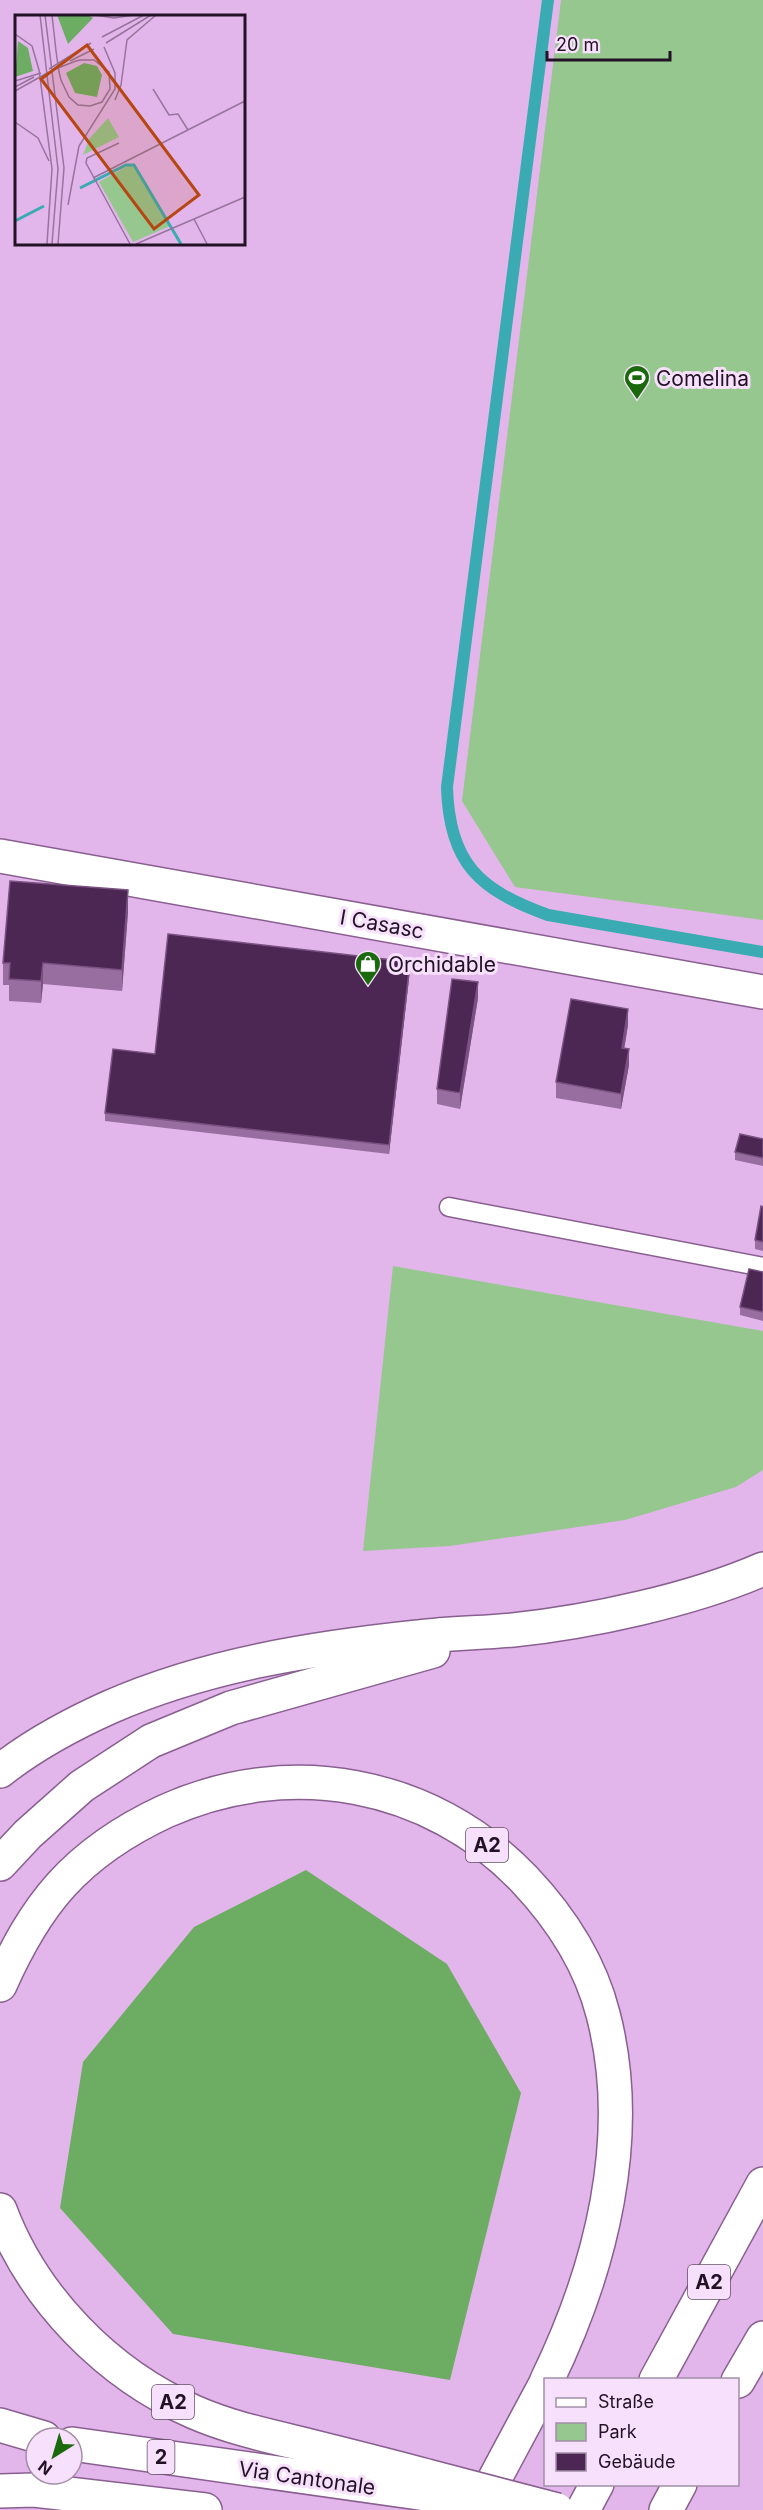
<svg xmlns="http://www.w3.org/2000/svg" width="763" height="2510" font-family="Inter,sans-serif">
<rect width="100%" height="100%" fill="#e3b6eb"/>
<g fill="#95c78e">
<path d="M561 0H763V920L515 887 462 801Z"/>
<path d="M393 1266 763 1331V1470L736 1487 625 1520 450 1546 363 1551Z"/>
</g>
<path fill="#6dad63" d="M306 1870 447 1964 521 2093 450 2380 173 2334 60 2208 83 2062 194 1927Z"/>
<g fill="none" stroke-linecap="round" stroke-linejoin="round">
<path stroke="#3aabb2" stroke-width="12" d="M548 0 447 787C449 863 479 890 548 915L763 952"/>
<defs>
<path id="lane" d="M449 1207 763 1267"/>
<path id="street" d="M0 856 763 992"/>
<g id="primary">
<path d="M0 2425 44 2438"/>
<path d="M72 2444 419 2493"/>
<path d="M0 2491 34 2490 205 2510"/>
</g>
<g id="highway">
<path d="M0 1771C33 1745 72 1724 110 1707 206 1665 313 1648 418 1637 449 1633 481 1633 513 1630 590 1622 692 1600 763 1569"/>
<path d="M0 1864 28 1834 82 1786 151 1741 231 1708 433 1651"/>
<path d="M0 1985C16 1949 34 1915 61 1885 90 1853 127 1829 166 1811 289 1756 430 1781 524 1879 560 1917 590 1963 603 2014 635 2136 601 2269 547 2380"/>
<path d="M0 2210C33 2298 107 2374 194 2412 226 2426 260 2434 294 2442 338 2453 383 2464 427 2476"/>
<path d="M656 2380 763 2184"/>
<path d="M738 2381 763 2338"/>
<path d="M478 2510 546 2383"/>
<path d="M583 2510 597 2484"/>
<path d="M666 2510 680 2484"/>
</g>
</defs>
<use href="#lane" stroke="#895f90" stroke-width="21"/>
<use href="#street" stroke="#895f90" stroke-width="36"/>
<use href="#primary" stroke="#895f90" stroke-width="36"/>
<use href="#highway" stroke="#895f90" stroke-width="36"/>
<use href="#lane" stroke="#fff" stroke-width="18"/>
<use href="#street" stroke="#fff" stroke-width="33"/>
<use href="#primary" stroke="#fff" stroke-width="33"/>
<use href="#highway" stroke="#fff" stroke-width="33"/>
<defs>
<path id="primary-bridge" d="M419 2493 482 2502"/>
<path id="highway-bridge" d="M427 2476 557 2510"/>
</defs>
<use href="#primary-bridge" stroke="#895f90" stroke-width="36" stroke-linecap="butt"/>
<use href="#highway-bridge" stroke="#895f90" stroke-width="36" stroke-linecap="butt"/>
<use href="#primary-bridge" stroke="#fff" stroke-width="33"/>
<use href="#highway-bridge" stroke="#fff" stroke-width="33"/>
</g>
<g fill="#986ea0">
<path d="M128 912 122 991 43 984 41 1003 9 1001V985H3V963Z"/>
<path d="M410 970 389 1154 105 1121V1113L155 1054Z"/>
<path d="M478 998 460 1109 437 1104V1089Z"/>
<path d="M628 1025 624 1048 629 1065 621 1109 556 1098V1082Z"/>
<path d="M763 1139V1166L735 1160V1152Z"/>
<path d="M763 1207V1251L755 1249V1240Z"/>
<path d="M763 1272V1321L740 1315V1307Z"/>
</g>
<g fill="#7a5281">
<path d="M128 890V912L122 991V970Z"/>
<path d="M410 962V970L389 1154V1145Z"/>
<path d="M43 963V984L41 1003V981Z"/>
<path d="M478 982V998L460 1109V1093Z"/>
<path d="M628 1009V1025L622 1063V1048Z"/>
<path d="M629 1049V1065L621 1109V1094Z"/>
</g>
<g fill="#4d2754" stroke="#7a5281" stroke-width="1.5">
<path d="M10 881 128 890 122 970 43 963 41 981 9 979 10 963H3Z"/>
<path d="M168 934 410 962 389 1145 105 1113 113 1049 155 1054Z"/>
<path d="M452 979 478 982 460 1093 437 1089Z"/>
<path d="M571 999 628 1009 622 1048 629 1049 621 1094 556 1082Z"/>
<path d="M740 1134 763 1139V1158L735 1152Z"/>
<path d="M761 1206 763 1207V1242L755 1240Z"/>
<path d="M749 1269 763 1272V1312L740 1307Z"/>
</g>
<defs>
<symbol id="stadium-pin" viewBox="-11 -11 22 30"><path d="M0 17L-7.5 6A9.5 9.5 0 1 1 7.5 6Z" fill="#1a6a0d" stroke="#f7e0fb"/><path d="M0-5a6.5 5 0 1 0 0 10a6.5 5 0 1 0 0-10ZM-3.5-1.8h7v3.6h-7Z" fill="#fff"/></symbol>
<symbol id="shop-pin" viewBox="-11 -11 22 30"><path d="M0 17L-7.5 6A9.5 9.5 0 1 1 7.5 6Z" fill="#1a6a0d" stroke="#f7e0fb"/><path d="M-5-2.5h2.3a2.7 3.5 0 0 1 5.4 0H5L5.5 6h-11ZM-1.5-2.5h3a1.5 2.3 0 0 0-3 0Z" fill="#fff"/></symbol>
</defs>
<g fill-rule="evenodd">
<use href="#stadium-pin" x="622" y="363" width="30" height="40"/>
<use href="#shop-pin" x="353" y="949" width="30" height="40"/>
</g>
<g text-anchor="middle" dominant-baseline="central" stroke-width="6" stroke-linejoin="round" paint-order="stroke">
<g fill="#f7e0fb" stroke="#635066" stroke-width="1.5">
<rect x="466" y="1828" width="42" height="34" rx="4.5"/>
<rect x="688" y="2265" width="42" height="34" rx="4.5"/>
<rect x="152" y="2385" width="42" height="34" rx="4.5"/>
<rect x="147.5" y="2440" width="27" height="34" rx="4.5"/>
</g>
<g font-size="20" font-weight="bold" fill="#231226">
<text x="487" y="1845">A2</text>
<text x="709" y="2282">A2</text>
<text x="173" y="2402">A2</text>
<text x="161" y="2457">2</text>
</g>
<g font-size="21" fill="#231226" stroke="#f7e0fb" text-anchor="start">
<text x="656" y="378">Comelina</text>
<text x="388" y="964">Orchidable</text>
</g>
<g font-size="21" fill="#231226" stroke="#f7e0fb">
<text transform="translate(382 924) rotate(10)">I Casasc</text>
<text transform="translate(307 2478) rotate(8)">Via Cantonale</text>
</g>
</g>
<g transform="translate(15 15)">
<rect width="230" height="230" fill="#e3b6eb"/>
<path d="M93 103 104 122 68 140 74 124ZM114 150 121 153 155 211 118 227 84 167Z" fill="#95c78e"/>
<path d="M42 0H73L78 3 53 29ZM3 26 13 33 18 56 0 62ZM69 48 82 51 87 60 82 82 60 78 51 58Z" fill="#6dad63"/>
<path fill="none" stroke="#3aabb2" stroke-width="3" d="M65 173 111 150H119L166 229M0 206 29 191"/>
<path fill="none" stroke="#96749c" stroke-width="1.5" d="M25 0 43 154 37 229M30 0 49 153 43 229M37 0 41 36 44 57 46 65 54 82 63 90 75 91 87 87 95 74 94 57 79 45H65L61 46 48 51 38 55M80 0 99 3 119 0M0 19 17 31 24 55 37 154 32 229M87 22 129 0M91 28 136 0M55 46 79 34M34 54 76 28M0 66 26 58M0 72 19 62M138 74 154 100 163 99 173 115M0 76 34 57M100 85 106 70 112 25 141 0M0 107 23 123 34 146M104 128 72 143 71 148 115 229M78 163 230 86M53 190 64 131 100 74V58L89 32M179 204 192 229M121 229 230 182"/>
<path fill="#b74712" fill-opacity="0.15" stroke="#b74712" stroke-width="3" d="M72 30 184 180 139 214 26 64Z"/>
<rect width="230" height="230" fill="none" stroke="#231226" stroke-width="3"/>
</g>
<rect x="544" y="2378" width="195" height="108" fill="#f7e0fb" stroke="#a28ea6" stroke-width="1.5"/>
<rect x="556" y="2398" width="30" height="9" fill="#ffffff" stroke="#a28ea6" stroke-width="1.5"/>
<text x="598" y="2408" font-size="18" fill="#231226">Straße</text>
<rect x="556" y="2423" width="30" height="18" fill="#95c78e" stroke="#a28ea6" stroke-width="1.5"/>
<text x="598" y="2438" font-size="18" fill="#231226">Park</text>
<rect x="556" y="2453" width="30" height="18" fill="#4d2754" stroke="#a28ea6" stroke-width="1.5"/>
<text x="598" y="2468" font-size="18" fill="#231226">Gebäude</text>
<g transform="translate(54 2456) rotate(217)"><circle r="28" fill="#f7e0fb" stroke="#a28ea6" stroke-width="1.5"/>
<path d="M0-4.5L10 22L0 15L-10 22Z" fill="#1a6a0d"/>
<text y="-9" font-size="16" font-weight="bold" text-anchor="middle" fill="#231226">N</text>
</g>
<path d="M547 51v9h123v-9" fill="none" stroke="#231226" stroke-width="3"/>
<text x="556" y="51" font-size="18" fill="#231226" stroke="#f7e0fb" stroke-width="4.5" paint-order="stroke">20 m</text>
</svg>
